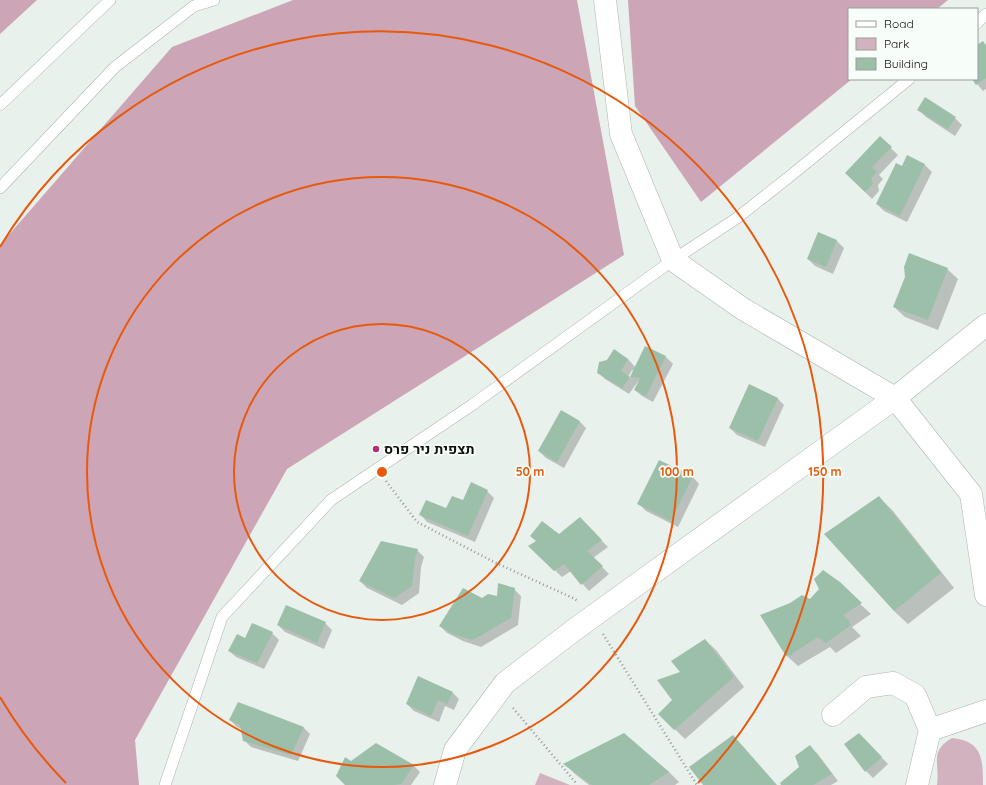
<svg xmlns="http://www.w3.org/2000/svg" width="986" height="785" font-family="Quicksand,Heebo,sans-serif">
<rect width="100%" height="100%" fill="#e9f1ec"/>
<g fill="#d3b2c0">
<path d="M952 738C983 741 983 760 983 785H937C940 763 929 751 952 738Z"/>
<path d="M540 773 570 785H535Z"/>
</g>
<g fill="#cca6b6">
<path d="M0 0H37L0 34Z"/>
<path d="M293 0H577L624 255 287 469 135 740 139 785H0V245L172 47Z"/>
<path d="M628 0H948L937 9H849V79H852L701 202 635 106Z"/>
</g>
<g fill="#0003" fill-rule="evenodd">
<path d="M983 42 986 45V89L983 91 973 79H977V46Z"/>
<path d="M919 110 955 118 962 125 955 136 926 117Z"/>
<path d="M880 138 898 155 879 175 883 179 878 185 879 191 872 199 846 173Z"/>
<path d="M908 157 925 165 932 172 907 222 884 211 877 204 902 167Z"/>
<path d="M818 234 837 241 844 248 833 274 815 266 808 259Z"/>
<path d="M947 269 958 279 938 330 905 317 894 307Z"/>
<path d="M646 347 666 357 673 364 653 402 642 396 635 390 640 380H639L629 394 605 379 598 372 614 351 628 359 635 367ZM632 370 634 371 630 378 628 377Z"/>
<path d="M777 398 784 405 765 447 737 435 730 428Z"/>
<path d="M579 421 586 428 564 468 546 458 539 451Z"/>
<path d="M660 461 693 477 699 484 678 527 646 511 639 504Z"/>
<path d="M487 491 494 498 475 542 427 522 421 515 447 510Z"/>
<path d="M879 497 893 511 954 588 908 624 894 611Z"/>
<path d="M580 519 608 547 593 558 609 574 589 591 571 571 562 577 530 546 559 536Z"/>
<path d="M417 550 424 557 421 567 419 593 402 605 367 588 360 581Z"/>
<path d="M514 589 521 596 518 625 481 647 463 641 447 633 440 626 482 599 498 597Z"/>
<path d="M846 591 871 614 852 627 861 636 836 653 830 647 798 666 787 656 761 615 811 600Z"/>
<path d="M325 623 332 630 324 649 285 632 278 625Z"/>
<path d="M272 633 279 640 264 669 236 657 229 651 245 640Z"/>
<path d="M705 640 716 650 744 687 685 739 659 714 673 700 682 673Z"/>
<path d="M452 692 459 699 454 710 445 706 439 722 414 711 407 704Z"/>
<path d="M230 720 304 728 310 734 298 761 251 747 244 740 242 729 237 727Z"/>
<path d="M624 734 669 772 679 782 675 785H589L575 774 565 764Z"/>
<path d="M859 734 888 764 873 778 866 771 846 744Z"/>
<path d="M810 747 817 753 838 781 831 785H782L800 768Z"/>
<path d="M351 762 413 765 420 772 411 785H346Z"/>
</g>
<g fill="#9cbfaa">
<path d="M983 41 986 46V78L976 85 972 79H977V45Z"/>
<path d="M925 97 956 117 948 129 917 110Z"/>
<path d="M880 136 892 147 872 167 877 172 871 178 873 184 865 192 845 173Z"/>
<path d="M907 155 925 164 900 216 876 204 896 163 902 166Z"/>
<path d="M818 232 837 240 826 267 807 259Z"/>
<path d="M909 253 948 268 928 320 893 307 905 277 904 267Z"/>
<path d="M645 346 666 356 646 396 634 390 640 378 630 377Z"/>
<path d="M614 349 628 359 621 371 630 377 622 388 597 373 599 362 607 360Z"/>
<path d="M749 384 778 398 758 441 729 428Z"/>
<path d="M561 410 580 421 557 462 538 451Z"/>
<path d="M659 460 693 476 671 521 637 504Z"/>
<path d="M471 482 488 490 468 536 419 515 426 500 446 508 452 496 463 500Z"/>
<path d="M879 496 941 573 894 611 824 534Z"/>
<path d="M580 517 602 540 587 551 603 566 581 585 564 564 554 571 528 546 536 541 530 536 542 521 559 534Z"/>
<path d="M381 541 418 549 415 559 412 586 394 598 359 581Z"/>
<path d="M823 570 840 582 862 603 843 615 850 622 849 623 851 625 826 643 818 637 793 653 791 656 789 655 786 656 760 615 790 603 802 595 810 599 819 589 814 579Z"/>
<path d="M498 583 515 588 511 618 473 640 455 635 439 626 463 588 482 598 488 594 497 596Z"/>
<path d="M286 605 326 622 317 643 277 625Z"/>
<path d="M252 623 273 632 257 663 228 651 237 634 245 638Z"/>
<path d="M705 639 734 677 674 730 658 714 672 700 657 680 680 672 671 661Z"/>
<path d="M418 676 453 692 447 704 438 700 431 716 406 704Z"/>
<path d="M238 702 304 727 291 755 243 741 240 725 229 720Z"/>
<path d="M624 733 669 772 649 785H592L563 764Z"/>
<path d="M859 733 882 757 865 772 844 744Z"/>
<path d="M733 735 777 785H703L689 767Z"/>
<path d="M376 743 414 765 401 784 394 785H345L336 776 345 757 351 761Z"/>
<path d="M810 745 832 774 813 785H781L780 783 799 767 795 756Z"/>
</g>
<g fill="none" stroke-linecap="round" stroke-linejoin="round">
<defs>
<g id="lane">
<path d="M977 23 986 14"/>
<path d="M0 105 110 0"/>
<path d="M0 188 115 67 194 6 214 0"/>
<path d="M165 785 222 617 331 500 472 405 673 260 737 218 789 177 909 79"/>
</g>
<g id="street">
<path d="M605 0 621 134 673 260 743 309 895 398 971 494 986 595"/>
<path d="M833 715 866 687 893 683 915 695 930 730 917 785"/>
<path d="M930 730 986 711"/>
<path d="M445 785 455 750 505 683 574 630 895 398 986 325"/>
</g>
</defs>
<use href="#lane" stroke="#adb4af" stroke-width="12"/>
<use href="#street" stroke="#adb4af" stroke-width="23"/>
<g stroke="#949996" stroke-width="2.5" stroke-dasharray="1 3" stroke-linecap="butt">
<path d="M386 481 417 522 496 563 573 598 578 601"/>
<path d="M603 634 697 785"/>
<path d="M513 708 576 783"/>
</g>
<use href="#lane" stroke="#fff" stroke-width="11"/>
<use href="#street" stroke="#fff" stroke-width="22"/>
</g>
<g fill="none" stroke="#e8590c" stroke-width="2">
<circle cx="382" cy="472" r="148"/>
<circle cx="382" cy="472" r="295"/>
<path d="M66 783A443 443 0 0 1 0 697M0 247A443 443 0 1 1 698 783"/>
</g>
<circle fill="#b32f78" stroke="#f7fef9" stroke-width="1.5" cx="376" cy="449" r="4"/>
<g text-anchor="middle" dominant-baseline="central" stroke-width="3.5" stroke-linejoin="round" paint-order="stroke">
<g font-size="14" font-weight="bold" fill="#0f1110" stroke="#f7fef9" text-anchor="start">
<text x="384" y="449">תצפית ניר פרס</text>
</g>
</g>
<circle cx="382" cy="472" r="6" fill="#e8590c" stroke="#f7fef9" stroke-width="2"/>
<g font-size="12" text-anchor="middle" font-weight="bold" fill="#e8590c" stroke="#f7fef9" stroke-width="3.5" stroke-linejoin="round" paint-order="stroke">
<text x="530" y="476">50 m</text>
<text x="677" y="476">100 m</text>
<text x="825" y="476">150 m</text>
</g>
<rect x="848" y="8" width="130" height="72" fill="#f7fef9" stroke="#9a9f9c"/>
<rect x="856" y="21" width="20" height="6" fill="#ffffff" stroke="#9a9f9c"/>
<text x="884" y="28" font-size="12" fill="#0f1110">Road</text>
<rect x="856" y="38" width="20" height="12" fill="#d3b2c0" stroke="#9a9f9c"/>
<text x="884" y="48" font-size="12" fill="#0f1110">Park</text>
<rect x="856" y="58" width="20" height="12" fill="#9cbfaa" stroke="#9a9f9c"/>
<text x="884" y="68" font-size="12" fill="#0f1110">Building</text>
</svg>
